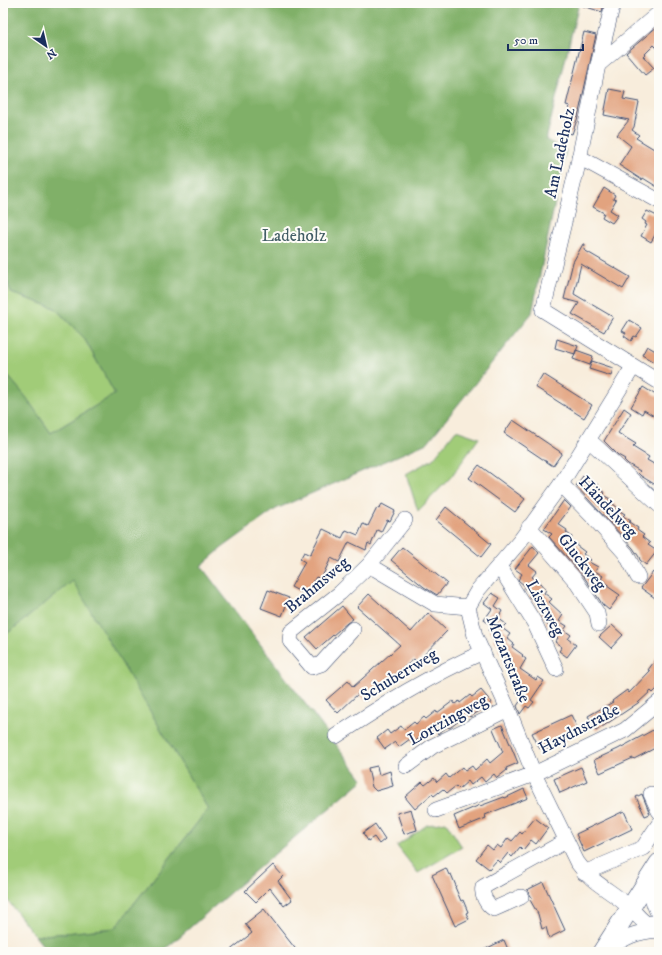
<svg xmlns="http://www.w3.org/2000/svg" width="662" height="955" font-family="'IM FELL DW Pica',serif">
<rect width="100%" height="100%" fill="#fdfcf7"/>
<filter id="ink" filterUnits="userSpaceOnUse"><feTurbulence type="fractalNoise" baseFrequency=".025" numOctaves="2"/><feDisplacementMap in="SourceGraphic" scale="8" xChannelSelector="R" yChannelSelector="G"/><feConvolveMatrix kernelMatrix="1 2 1 2 8 2 1 2 1" color-interpolation-filters="sRGB"/></filter>
<filter id="wash" filterUnits="userSpaceOnUse"><feTurbulence type="fractalNoise" baseFrequency=".012" numOctaves="4" result="noise"/><feDisplacementMap in="SourceGraphic" scale="16" xChannelSelector="R" yChannelSelector="G"/><feGaussianBlur stdDeviation="0.9" result="paint"/><feColorMatrix in="noise" values="0 0 0 0 0 0 0 0 0 0 0 0 0 0 0 0 0 1.4 0 .05"/><feComposite in="paint" operator="in"/></filter>
<g filter="url(#wash)">
<rect width="100%" height="100%" fill="#f8eddc"/>
<g fill="#a1cc78" stroke="#5e7e6b">
<path d="M3 268 11 293 55 308 84 338 115 394 51 433 26 398 3 370Z"/>
<path d="M456 430 479 438 451 477 418 511 406 474 433 459Z"/>
<path d="M73 580 208 809 115 928 35 936 3 894V637Z"/>
<path d="M446 822 462 847 418 873 397 846 427 825Z"/>
</g>
<path fill="#80b068" stroke="#4e7063" d="M3 3H579L546 140 566 150 532 313 427 443 276 509 222 548 201 566 363 780 270 858 162 952H48L35 936 115 928 208 809 73 581 3 637V370L26 397 51 433 115 394 84 338 55 308 11 293 3 268Z"/>
<g id="blocks">
<g fill="#e2a37f">
<path d="M580 3H604L602 12 580 5Z"/>
<path d="M659 25V50L654 45 643 56 654 68 645 75 626 53Z"/>
<path d="M584 32 596 35 578 117 572 134 562 130 570 106 566 105Z"/>
<path d="M609 89 625 92 623 99 639 102 634 127 632 130 639 135 636 138 659 152V188L643 178 642 180 619 165 631 146 617 135 629 120 604 115Z"/>
<path d="M604 188 615 195 613 199 616 200 610 210 618 215 612 223 602 217 604 213 593 207Z"/>
<path d="M647 211 659 217V228L651 242 641 236 647 225 645 224 646 222 642 219Z"/>
<path d="M583 244H585L584 250 630 277 623 289 581 264 574 294 613 317 604 332 572 314 579 303 564 299 573 262Z"/>
<path d="M629 320 642 328 636 337 634 336 631 341 624 336 626 333 622 331Z"/>
<path d="M557 339 578 346 575 354 555 348Z"/>
<path d="M647 346 659 353V365L642 355Z"/>
<path d="M576 350 593 356 590 365 573 359Z"/>
<path d="M592 361 613 368 611 376 589 369Z"/>
<path d="M543 374 592 405 584 418 535 387Z"/>
<path d="M643 387 659 397V419L644 410 642 414 631 407Z"/>
<path d="M624 408 631 413 618 433 636 444 633 447 649 457 647 460 659 467V487L641 476 638 473 640 471 628 464 624 460 625 459 618 455 604 441Z"/>
<path d="M513 420 562 453 553 466 504 433Z"/>
<path d="M479 465 525 499 515 512 469 478Z"/>
<path d="M583 476 598 485 596 487 605 493 603 495 610 499 609 501 617 507 616 509 625 514 623 516 631 521 629 522 638 528 637 530 644 535 642 537 650 543 648 545 657 551 646 565 640 560 639 557 633 548 576 486Z"/>
<path d="M564 500 571 507 558 524 567 530 566 532 572 537 571 540 578 545 577 546 585 552 583 554 591 560 589 562 598 567 595 571 603 576 601 579 608 584 607 586 620 595 609 610 603 605 582 574 549 537 552 534 544 529Z"/>
<path d="M382 504 395 511 390 521 387 520 381 532 377 530 371 545 368 543 366 550 349 542 339 562 331 558 321 579 316 577 306 595 291 587 305 562 300 559 304 552 310 555 323 529 342 538 346 530 358 535 363 524 368 526 377 508 379 509Z"/>
<path d="M446 507 491 544 481 557 436 520Z"/>
<path d="M533 546 539 553 529 565 537 571 532 577 540 583 546 590 544 593 552 599 549 602 563 615 559 621 567 626 564 630 571 635 568 639 576 645 567 657 559 651 562 647 555 642 558 638 550 632 553 629 545 623 547 620 540 614 542 611 535 605 537 603 529 597 531 594 524 588 525 586 518 580 522 574 515 569Z"/>
<path d="M402 547 447 583 437 595 424 587 391 560Z"/>
<path d="M653 572 659 576V592L655 598 641 588Z"/>
<path d="M268 590 289 598 282 616 261 608Z"/>
<path d="M492 593 500 598 495 606 502 611 498 618 506 624 502 628 510 634 507 638 514 644 512 647 523 655 522 656 526 659 520 669 536 680 538 677 544 681 531 700 534 702 529 708 526 706 520 714 517 706 523 697 515 691 519 686 511 681 514 676 506 670 510 666 502 661 505 656 498 650 501 646 493 640 496 636 489 630 492 626 484 620 492 609 484 603Z"/>
<path d="M369 594 411 632 428 613 447 631 417 662 414 659 366 701 359 693 338 713 326 700 348 681 353 687 400 645 357 607Z"/>
<path d="M342 606 353 619 347 623 317 649 306 637Z"/>
<path d="M612 625 623 635 611 648 599 637Z"/>
<path d="M659 655V687L653 693 651 691 638 703 596 731 588 716 613 702 612 701 627 690 629 693 650 671 648 670Z"/>
<path d="M481 690 492 703 470 717 468 714 451 727 449 728 448 726 438 734 435 730 426 737 424 735 413 743 410 739 399 747 395 742 385 749 377 738 387 730 390 734 401 726 404 730 414 722 416 724 424 717 426 719 436 711 437 713 453 701 455 704 459 701 460 703 470 695 472 697Z"/>
<path d="M571 715 578 729 574 731 575 734 568 738V739L546 750 544 746 540 749 532 733Z"/>
<path d="M502 725 518 763 506 768 507 770 497 778 494 774 485 782 481 777 471 785 468 781 459 789 456 786 447 793 443 789 434 796 432 794 415 809 405 797 422 782 425 785 434 778 437 782 446 774 449 778 462 767 465 771 472 766 475 770 487 759 490 763 503 752 493 729Z"/>
<path d="M653 730 659 741V746L634 759 633 758 600 773 594 760 618 749Z"/>
<path d="M377 766 379 775 390 771 393 786 376 791 372 787 368 768Z"/>
<path d="M581 767 587 781 560 793 554 779Z"/>
<path d="M524 789 528 798 485 815 486 818 459 829 454 816 480 805V806L504 797 505 798Z"/>
<path d="M642 794 650 814 645 816 636 797Z"/>
<path d="M411 809 417 830 404 834 397 813Z"/>
<path d="M624 811 632 829 584 852 576 834Z"/>
<path d="M535 818 548 828 536 844 531 840 523 850 520 847 512 857 508 853 500 863 497 860 489 869 476 859 487 845 493 850 497 845 501 848 508 838 512 841 520 832 522 834Z"/>
<path d="M375 824 385 839 379 844 374 837 368 841 363 833Z"/>
<path d="M273 865 283 876 278 881 292 900 284 906 270 888 256 902 245 891Z"/>
<path d="M446 868 449 875 451 874 456 886 455 887 461 901 463 900 468 912 466 913 469 919 455 926 432 875Z"/>
<path d="M543 882 565 930 549 938 546 927 542 929 538 914 530 900 533 899 527 890Z"/>
<path d="M264 909 298 952H228L252 933 245 924Z"/>
<path d="M504 940 509 952H479Z"/>
</g>
</g>
</g>
<g filter="url(#ink)">
<use href="#blocks" fill-opacity="0" stroke="#3c4c71" stroke-width="1"/>
<g fill="none" stroke-linecap="round" stroke-linejoin="round">
<defs>
<g id="minor">
<path d="M613 3 598 65 578 164 543 310 659 382"/>
<path d="M598 65 659 13"/>
<path d="M579 157 659 201"/>
<path d="M633 367 561 484 520 541 478 590 468 607 475 636 508 709 534 774 577 862C592 884 611 890 629 907 636 913 639 919 647 924L656 922"/>
<path d="M589 440 659 505"/>
<path d="M561 484 595 519 626 554 638 577"/>
<path d="M529 527 575 580 597 613 599 624"/>
<path d="M369 565 435 604 468 607"/>
<path d="M499 566 535 624 556 669"/>
<path d="M353 629 321 664 312 667 290 641 291 632 340 593 369 565 405 520"/>
<path d="M336 736C383 705 431 675 483 652"/>
<path d="M406 766 433 746 508 709"/>
<path d="M651 794 659 811"/>
<path d="M436 810 534 774 625 730 659 702"/>
<path d="M584 873 643 848 659 824"/>
<path d="M652 873C650 890 651 900 659 915"/>
<path d="M521 897 494 909C487 905 481 895 483 887L566 841"/>
<path d="M605 951C625 937 634 932 659 930"/>
</g>
<path id="major" d="M602 952 659 863"/>
</defs>
<use href="#minor" stroke="#3c4c71" stroke-width="16"/>
<use href="#major" stroke="#3c4c71" stroke-width="20"/>
<use href="#minor" stroke="#fff" stroke-width="15"/>
<use href="#major" stroke="#fff" stroke-width="19"/>
</g>
</g>
<g text-anchor="middle" dominant-baseline="central" stroke-width="4" stroke-linejoin="round" paint-order="stroke">
<g font-size="17" fill="#1b2f5e" stroke="#fdfcf7">
<text transform="translate(560 153) rotate(-78)">Am Ladeholz</text>
<text transform="translate(608 507) rotate(47)">Händelweg</text>
<text transform="translate(582 562) rotate(52)">Gluckweg</text>
<text transform="translate(317 585) rotate(-40)">Brahmsweg</text>
<text transform="translate(545 608) rotate(61)">Lisztweg</text>
<text transform="translate(508 659) rotate(68)">Mozartstraße</text>
<text transform="translate(399 675) rotate(-31)">Schubertweg</text>
<text transform="translate(448 720) rotate(-29)">Lortzingweg</text>
<text transform="translate(579 729) rotate(-28)">Haydnstraße</text>
</g>
<g font-size="17" fill="#435e66" stroke="#fdfcf7">
<text x="294" y="236">Ladeholz</text>
</g>
</g>
<rect width="662" height="955" fill="none" stroke="#fdfcf7" stroke-width="16"/>
<g transform="translate(46 46) rotate(146)" stroke="#fdfcf7" stroke-width="3" paint-order="stroke">
<path d="M0-3L7 15L0 10L-7 15Z" fill="#1b2f5e"/>
<text y="-6" font-size="11" font-weight="bold" text-anchor="middle" fill="#1b2f5e">N</text>
</g>
<path d="M508 44v6h75v-6" fill="none" stroke="#1b2f5e" stroke-width="2"/>
<text x="514" y="44" font-size="12" fill="#1b2f5e" stroke="#fdfcf7" stroke-width="3" paint-order="stroke">50 m</text>
</svg>
